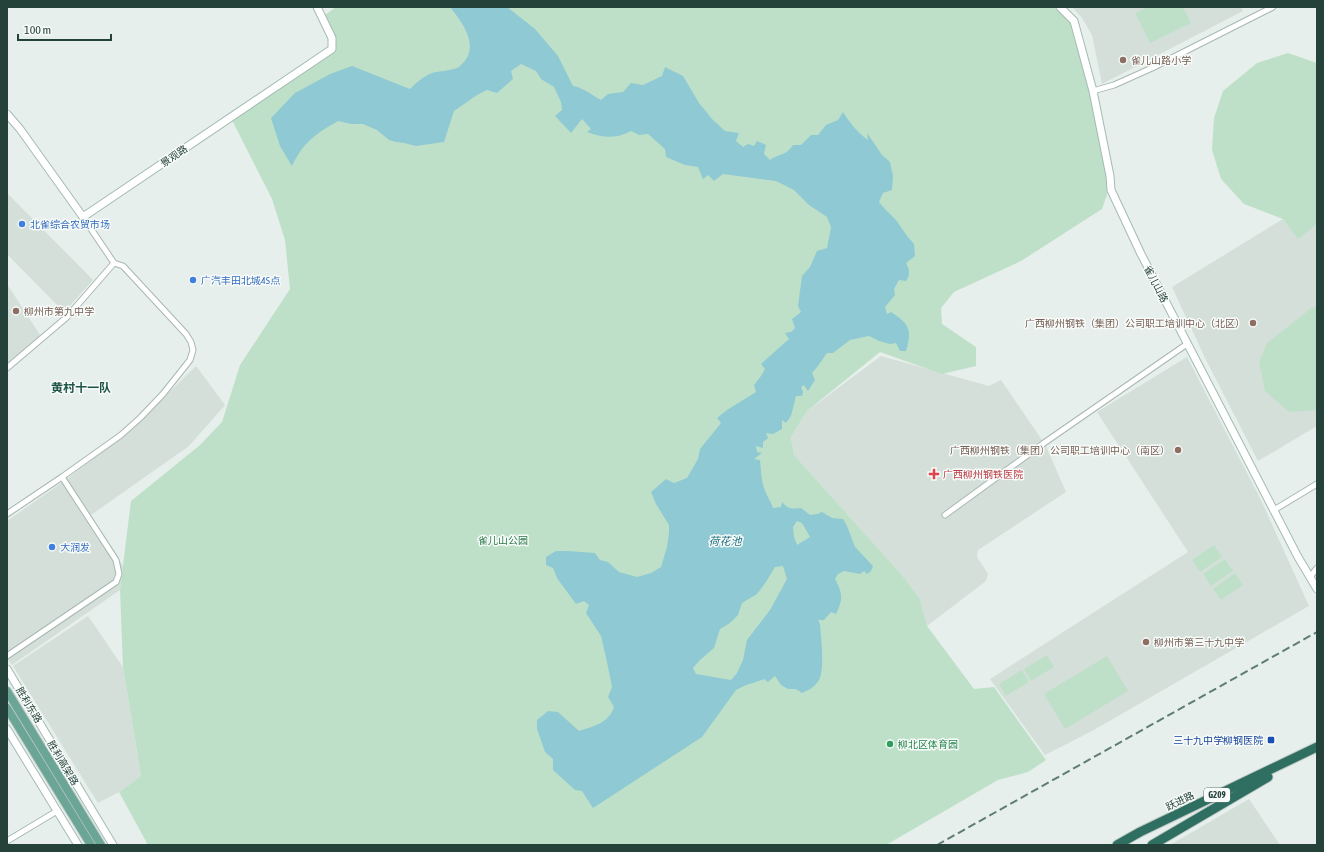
<svg xmlns="http://www.w3.org/2000/svg" width="1324" height="852" font-family="'Asap Condensed','Noto Sans SC',sans-serif">
<rect width="100%" height="100%" fill="#e6efeb"/>
<g fill="#d4dfda">
<path d="M1072 7H1241L1243 11 1102 84 1092 35 1082 18Z"/>
<path d="M7 193 93 280 64 312 7 254Z"/>
<path d="M1283 219 1298 238 1317 224V426L1258 461 1205 358 1172 287Z"/>
<path d="M7 284 42 338 7 364Z"/>
<path d="M881 356 989 386 1001 380 1046 446 1066 492 978 550 977 557 988 574 986 581 927 626 920 599 902 575 794 455 791 437 807 411Z"/>
<path d="M1187 357 1261 500 1309 606 1092 731 1045 755 990 679 1188 552 1097 412Z"/>
<path d="M196 366 225 405 189 446 91 515 123 566 120 590 12 665 7 658V521L67 479 134 427Z"/>
<path d="M88 616 123 667 141 776 119 792 98 803 13 666Z"/>
<path d="M1249 799 1280 845H1170Z"/>
</g>
<g fill="#bfe0c8">
<path d="M336 7H1055L1072 23 1090 92 1109 189 1102 209 1021 261 954 292 941 308 942 324 976 347V366L942 374 880 352 807 411 791 437 794 455 902 575 920 599 927 626 974 689 994 687 1046 760 1028 772 998 780 886 845H148L119 792 141 776 123 667 120 590 131 501 200 445 222 422 240 365 290 289 285 240 272 199 231 118 332 49 322 17Z"/>
<path d="M1147 7H1183L1191 23 1150 43 1135 13Z"/>
<path d="M1288 53 1317 63V224L1298 239 1283 219 1244 204 1221 179 1212 150 1214 118 1223 91 1257 63Z"/>
<path d="M1317 306V410L1289 412 1265 391 1259 362 1267 343 1310 309Z"/>
<path d="M1214 545 1222 557 1200 572 1192 560Z"/>
<path d="M1225 559 1233 571 1211 586 1203 574Z"/>
<path d="M1235 573 1243 585 1221 600 1213 589Z"/>
<path d="M1047 655 1054 667 1031 681 1024 669Z"/>
<path d="M1107 656 1128 691 1065 729 1044 694Z"/>
<path d="M1022 670 1029 682 1006 696 999 684Z"/>
</g>
<path fill="#8ec9d4" fill-rule="evenodd" d="M450 7H507L535 29 558 56 573 86C580 86 594 96 601 100L608 94 623 92 631 83 643 85 662 76 665 67 683 76 699 103 712 119 725 131 739 133 736 141 743 147 748 144 754 146 757 141 766 145 764 154 770 160C780 153 786 156 793 145H801L811 135H818L826 125 838 120 843 112C850 123 857 132 868 140L867 133 882 155 890 162 893 176 892 190 883 193 879 202 884 208 896 220 907 236 914 244 915 256 906 263C910 270 910 275 906 281L899 280 894 289 895 295 885 307 887 314 891 312C910 324 912 330 906 351H900L896 343 890 344 879 341 869 336 850 340 833 353H827L818 366 812 373 815 380 808 391 804 385 801 387 803 392 802 396H796L791 416 786 423 782 420V429L773 434 766 433 768 438 763 442V448L756 446 757 452 762 453 754 459 760 460C761 471 761 482 766 493 768 498 771 502 773 508L781 507 782 502C788 509 792 509 801 508L810 515 817 514 822 512 832 518 843 519 847 526 855 547 873 566 871 571 867 574 864 571 860 574 844 571 838 574 835 579C843 594 843 599 836 614L831 612 824 620H818L820 624C821 637 825 668 819 680 815 687 809 690 802 693L796 689H788L781 685 775 676 768 682 764 679 756 682 746 685 736 690 702 737 593 808 582 791 575 790 553 770V759L545 752 537 729V720L548 711 558 712 579 731C594 726 609 723 614 707L608 697 612 687 607 662 601 636 586 613 589 605 584 601 576 604 557 578 553 568 546 565V557L556 551H568L595 553 600 560 608 562 619 572 637 577 651 573 661 567 667 547 669 533V525L656 504 651 492 666 479 674 483 687 478 698 459 700 449 721 423 717 418 727 410 756 392 754 385 761 376 765 369 761 364 789 339 785 333 791 332 795 328 792 319 801 312 798 306 802 276 810 267 817 251 827 248 831 227 827 217 809 205 794 190 776 181 723 174 714 181 708 175 703 179 698 167 685 165 666 157 665 149 648 134 639 135 631 131C616 139 603 138 587 132L591 129 582 119 571 133 555 116 562 110 561 102 554 87 541 79 536 71 521 64 511 71 513 79 497 93 487 90 477 95 454 111 444 142 416 146 404 143 396 142 389 140 377 130 363 124H351L338 121C315 134 303 143 292 166L280 146 271 118 295 93 330 74 352 66 410 89C416 83 424 76 432 73 440 71 449 71 457 68 460 67 461 64 464 62 479 44 462 22 450 7ZM797 521 802 523 810 537 797 545 794 537 793 527ZM783 566 787 579 770 610 747 640 743 660 737 673 731 680 696 674 693 668 700 660 714 648 720 629 730 623 738 615 742 603 757 594 766 582 775 567Z"/>
<g fill="none" stroke-linecap="round" stroke-linejoin="round">
<defs>
<g id="street">
<path d="M1093 91 1114 85 1152 68 1273 7"/>
<path d="M7 368 67 317 114 263"/>
<path d="M1274 510 1317 484"/>
<path d="M7 514 62 477 121 435 140 418 163 394 190 360 193 350 191 342 186 334 123 266 114 263 83 217"/>
<path d="M945 515 1044 443 1187 344"/>
<path d="M1310 577 1317 568"/>
<path d="M7 656 116 582 119 574 116 560 62 477"/>
<path d="M7 841 57 811"/>
</g>
<g id="secondary">
<path d="M1060 7 1074 21 1093 91 1110 176 1111 190 1141 254 1298 557 1317 589"/>
<path d="M7 114 20 129 83 217 332 49V38L317 7"/>
<path d="M7 669 113 845"/>
<path d="M7 729 78 845"/>
</g>
<g id="primary">
<path d="M7 691 101 845"/>
<path d="M7 708 91 845"/>
</g>
<g id="highway">
<path d="M1117 845 1140 832 1317 747"/>
<path d="M1152 845 1268 777"/>
</g>
</defs>
<use href="#street" stroke="#a8b8b2" stroke-width="7"/>
<use href="#secondary" stroke="#a4bbb3" stroke-width="9"/>
<use href="#primary" stroke="#c2cac8" stroke-width="10"/>
<use href="#highway" stroke="#c2cac8" stroke-width="11"/>
<use href="#street" stroke="#fff" stroke-width="5"/>
<use href="#secondary" stroke="#fff" stroke-width="7"/>
<use href="#primary" stroke="#6aa596" stroke-width="8"/>
<use href="#highway" stroke="#2f6f62" stroke-width="9"/>
<path stroke="#5f7d75" stroke-width="2" stroke-dasharray="8 4" stroke-linecap="butt" d="M937 845 1317 632"/>
</g>
<g fill="#8d6e63" stroke="#f7fbf9" stroke-width="1.5">
<circle cx="1123" cy="60" r="4"/>
<circle cx="16" cy="311" r="4"/>
<circle cx="1253" cy="323" r="4"/>
<circle cx="1178" cy="450" r="4"/>
<circle cx="1146" cy="642" r="4"/>
</g>
<g fill="#3f7fe0" stroke="#f7fbf9" stroke-width="1.5">
<circle cx="22" cy="224" r="4"/>
<circle cx="193" cy="280" r="4"/>
<circle cx="52" cy="547" r="4"/>
</g>
<path fill="#e0444e" stroke="#f7fbf9" stroke-width="1.5" d="M932 468h4v4h4v4h-4v4h-4v-4h-4v-4h4z"/>
<rect fill="#1a4fb4" stroke="#f7fbf9" stroke-width="1.5" x="1267" y="736" width="8" height="8" rx="2"/>
<circle fill="#2e9e5b" stroke="#f7fbf9" stroke-width="1.5" cx="890" cy="744" r="4"/>
<g text-anchor="middle" dominant-baseline="central" stroke-width="3" stroke-linejoin="round" paint-order="stroke">
<rect fill="#f7fbf9" stroke="#637a73" stroke-width="1" x="1204" y="788" width="26" height="14" rx="3"/>
<g font-size="9" font-weight="bold" fill="#24423a">
<text x="1217" y="795">G209</text>
</g>
<g font-size="10" fill="#785e54" stroke="#f7fbf9" text-anchor="start">
<text x="1131" y="60">雀儿山路小学</text>
<text x="24" y="311">柳州市第九中学</text>
<text x="1245" y="323" text-anchor="end">广西柳州钢铁（集团）公司职工培训中心（北区）</text>
<text x="1170" y="450" text-anchor="end">广西柳州钢铁（集团）公司职工培训中心（南区）</text>
<text x="1154" y="642">柳州市第三十九中学</text>
</g>
<g font-size="10" fill="#24423a" stroke="#f7fbf9">
<text transform="translate(174 156) rotate(-34)">景观路</text>
<text transform="translate(1156 284) rotate(63)">雀儿山路</text>
<text transform="translate(29 705) rotate(59)">胜利东路</text>
<text transform="translate(63 763) rotate(59)">胜利高架路</text>
<text transform="translate(1180 801) rotate(-26)">跃进路</text>
</g>
<g font-size="10" fill="#366cbe" stroke="#f7fbf9" text-anchor="start">
<text x="30" y="224">北雀综合农贸市场</text>
<text x="201" y="280">广汽丰田北城4S点</text>
<text x="60" y="547">大润发</text>
</g>
<g font-size="10" fill="#be3a42" stroke="#f7fbf9" text-anchor="start">
<text x="943" y="474">广西柳州钢铁医院</text>
</g>
<g font-size="10" fill="#2d7a4b" stroke="#f7fbf9">
<text x="503" y="540">雀儿山公园</text>
</g>
<g font-size="10" fill="#164399" stroke="#f7fbf9" text-anchor="end">
<text x="1263" y="740">三十九中学柳钢医院</text>
</g>
<g font-size="10" fill="#27864d" stroke="#f7fbf9" text-anchor="start">
<text x="898" y="744">柳北区体育园</text>
</g>
<g font-size="11" font-style="italic" fill="#1c6f80" stroke="#f7fbf9">
<text x="725" y="541">荷花池</text>
</g>
<g font-size="12" font-weight="bold" fill="#1f5548" stroke="#f7fbf9">
<text x="81" y="388">黄村十一队</text>
</g>
</g>
<rect width="1324" height="852" fill="none" stroke="#24423a" stroke-width="16"/>
<path d="M18 34v6h93v-6" fill="none" stroke="#24423a" stroke-width="2"/>
<text x="24" y="34" font-size="12" fill="#24423a" stroke="#f7fbf9" stroke-width="3" paint-order="stroke">100 m</text>
</svg>
